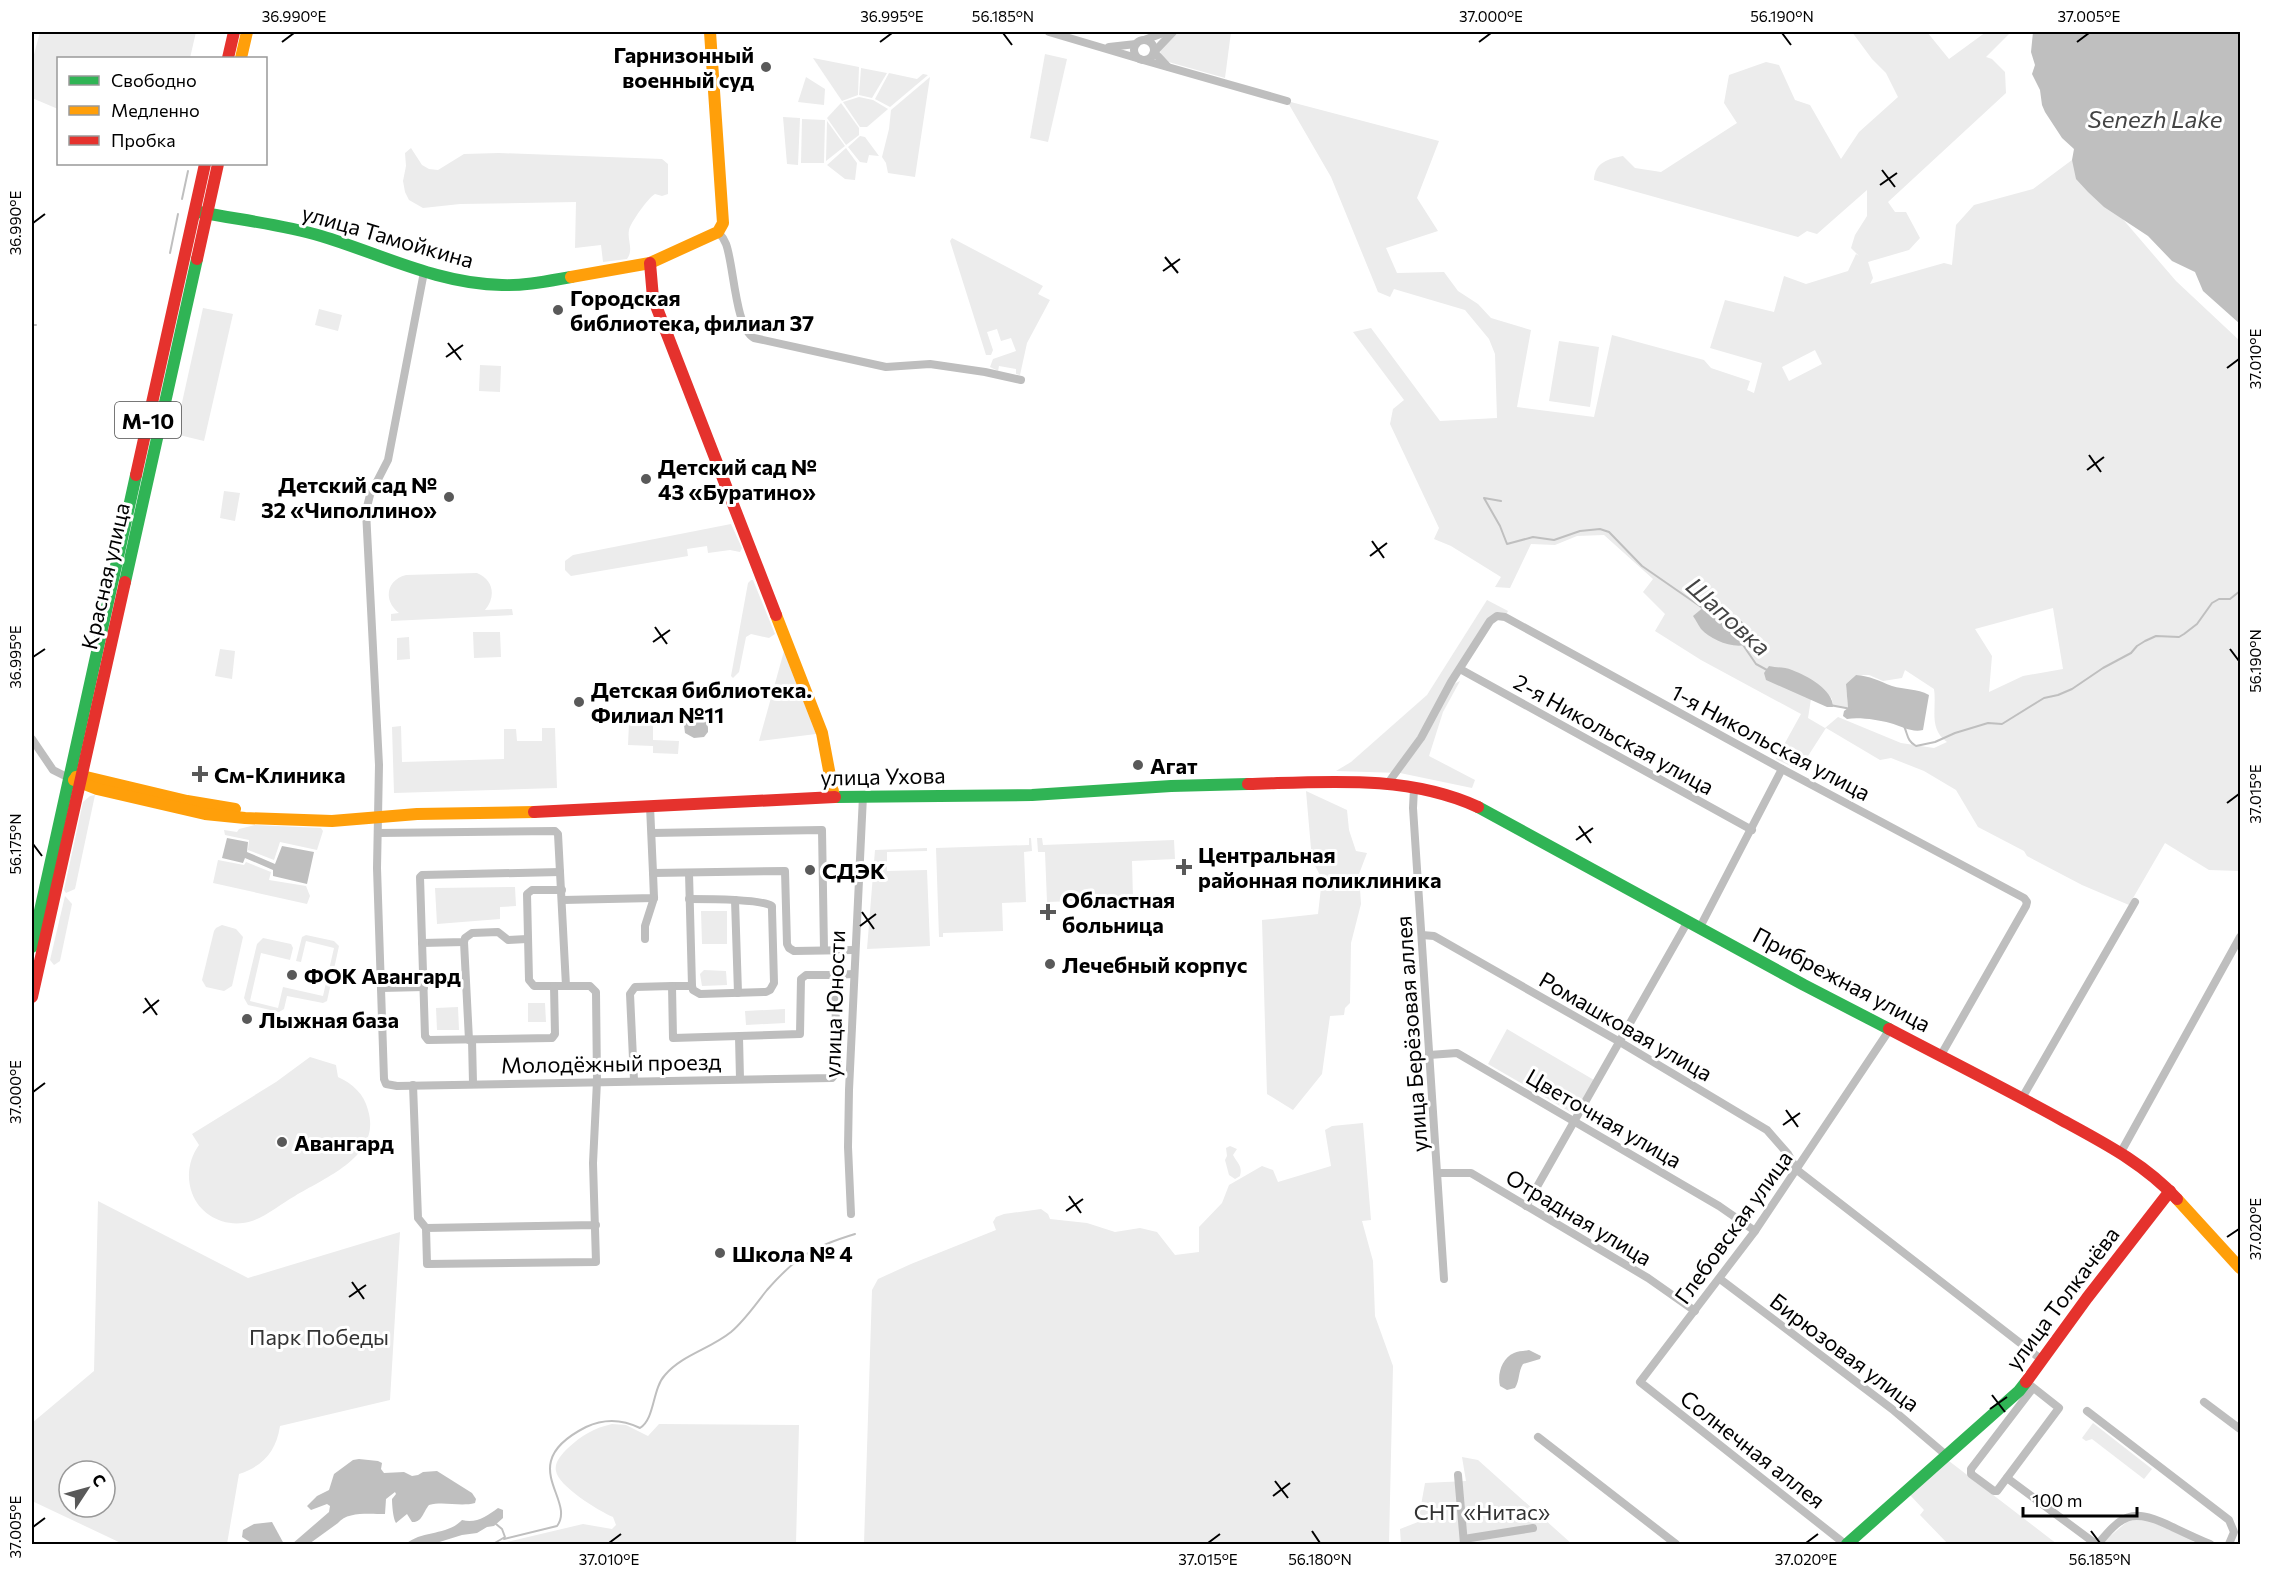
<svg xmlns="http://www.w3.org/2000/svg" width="2272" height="1576" font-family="Commissioner,sans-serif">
<rect width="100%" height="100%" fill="#fff"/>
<g fill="#ececec" fill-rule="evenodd">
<path d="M40 32H196L190 58H58V109L32 98V62Z"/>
<path d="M1177 32H1231L1225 78 1165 61 1161 56 1160 50Z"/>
<path d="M1852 32H1927L1949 59 1986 32H2011L1986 57 1992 59 2005 72 2006 93 1888 202 1895 212H1906L1920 238 1909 250 1868 262 1873 278 1870 284 1944 263 1952 265 1956 225 1974 205 2033 189 2072 160 2176 281 2240 341V871L2209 870 2165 843 2129 905 2082 885 2027 856 2024 851 1978 827 1956 790 1924 771 1891 758 1880 760 1826 728 1799 770 1776 759 1801 714 1701 660 1655 631 1665 614 1643 592 1653 579 1604 535 1577 536 1555 545 1531 544 1510 588 1495 587 1501 577 1451 546 1434 539 1439 528 1390 424 1393 409 1404 400 1353 332 1371 328 1440 421 1497 418 1495 354 1489 339 1465 310 1394 289 1390 297 1378 292 1331 177 1287 101 1439 141 1417 198 1438 231 1386 248 1397 273 1444 272 1458 291 1478 304 1491 318 1531 330 1517 407 1594 417 1612 335 1704 360 1711 368 1750 381 1747 390 1754 393 1762 363 1710 348 1725 300 1774 312 1784 276 1806 284 1848 271 1856 254 1859 256 1851 248 1855 235 1867 216V190L1817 234 1807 231 1798 237 1594 180C1595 162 1608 159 1623 156L1635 168 1661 172 1737 123 1724 103 1729 75 1766 62 1779 65 1795 100 1810 105 1841 159 1859 132 1898 97 1886 73 1872 59ZM1815 350 1822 364 1789 381 1782 367ZM2053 608 2063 669 2023 676 1989 692 1992 656 1975 629ZM1769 666 1824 689 1832 699 1833 707 1848 708 1846 684 1856 675H1869L1883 681 1902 678 1905 670 1934 689C1937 709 1928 728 1947 742L1934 748 1901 743 1838 717 1825 728 1808 718 1811 699 1780 685Z"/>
<path d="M1045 54 1067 59 1048 142 1030 138Z"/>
<path d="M813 58 859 67 858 95 842 101Z"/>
<path d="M861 68 887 73 872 98 859 95Z"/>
<path d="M889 73 917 79 923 74 928 75 890 107 875 99Z"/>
<path d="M806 77 825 89 824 105 798 102Z"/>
<path d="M930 77 915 177 888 173 886 163 882 157 889 129 891 110Z"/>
<path d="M859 97 873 100 888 109 867 127H860L843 102Z"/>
<path d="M841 103 859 128V135L846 145 827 118Z"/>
<path d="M783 117 800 118 798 165 787 164Z"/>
<path d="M802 119 825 120 824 163H801Z"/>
<path d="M827 121 845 146 826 161Z"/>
<path d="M860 136 865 137 879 156 869 155 867 163 860 162 848 147Z"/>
<path d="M411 148 422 165 429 169 438 170 464 154 499 153 662 159 668 164V194L662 196 655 194C648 198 631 222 629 230 627 241 634 249 627 259L603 262 601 245 575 248 576 202 460 204 423 208 409 200 405 192 403 181 406 166 405 153Z"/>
<path d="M846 148 857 163 855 180 845 179 827 165Z"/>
<path d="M952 238 1043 286 1038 294 1050 300 1027 343 1020 375 1016 374V369L999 366 998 371 990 367 993 359 1016 351 1011 338 1001 341 997 329 987 332 993 350 991 355H986L950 241Z"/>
<path d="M203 308 233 314 204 441 175 434Z"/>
<path d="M319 309 342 315 338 331 315 325Z"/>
<path d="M1559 341 1599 347 1590 407 1549 401Z"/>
<path d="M480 365 501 366 500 392 479 391Z"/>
<path d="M224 491 240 493 235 521 220 518Z"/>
<path d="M731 524 742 548 740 552 730 550 708 553 707 546 687 549 688 556 571 576 565 570V561L573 555Z"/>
<path d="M477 573C494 580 496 597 485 610L512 609 513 615 391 621V614L399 613C383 601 386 580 406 575Z"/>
<path d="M751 580H753L775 634 769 638 751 634 746 637 739 672 733 678 731 676 748 583Z"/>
<path d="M1487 600 1508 611 1505 617H1497L1454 684 1460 681 1443 712 1429 756 1475 780 1472 788 1400 773 1336 771 1351 762 1427 695Z"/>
<path d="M473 632H500L501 657 474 658Z"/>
<path d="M409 637 410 659 397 660V638Z"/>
<path d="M220 649 235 651 232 679 215 676Z"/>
<path d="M784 651 816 734 759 741Z"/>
<path d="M629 723 653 724V740L679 741 678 754 653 753V746L628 745Z"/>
<path d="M401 726 402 762 504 759V729H516L517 741H542V728H555L557 788 394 793 392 727Z"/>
<path d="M1306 791 1347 810 1349 830 1356 851 1367 853 1359 874 1361 904 1351 943 1350 1003 1345 1008 1344 1015 1330 1016 1322 1074 1293 1110 1267 1094 1262 920 1318 914 1322 879 1312 860Z"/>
<path d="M95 795 75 889 66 893 64 890 83 802 90 796Z"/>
<path d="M255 825 321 828 323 831 317 850 280 842 274 860 248 850 249 840 225 835 224 830 237 832 239 829Z"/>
<path d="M1029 838H1031L1032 851 1024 852 1026 902 1002 903 1003 931 943 933V937H939L936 848 1029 845Z"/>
<path d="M1037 838H1042L1043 845 1174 840 1175 859 1132 861 1133 899 1047 902 1045 852H1038Z"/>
<path d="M927 848V851L887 852V871L927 870 930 946 867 949 875 850Z"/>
<path d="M218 860 244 865 246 862 271 872 269 880 306 886 310 896 307 904 213 883Z"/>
<path d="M515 887 516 906 500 907V919L437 924 435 888Z"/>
<path d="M65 896 72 904 60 961 54 965 50 960Z"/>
<path d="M701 911H727V944H702Z"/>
<path d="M222 925 236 929 243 937 232 986 224 991 206 987 202 980 214 931 216 928Z"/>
<path d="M306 935 334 941 339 946 327 1001 323 1003 287 996 284 1009 279 1012 248 1005 244 998 257 944 263 938 291 944 293 948 290 960 261 953 250 1001 278 1008 283 987 323 996 334 948 306 941 301 962 296 961 302 937Z"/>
<path d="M704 970 726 971 727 985 702 986 700 974Z"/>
<path d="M528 1003H545L546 1022H528Z"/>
<path d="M458 1007 459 1030H437L436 1008Z"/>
<path d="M785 1009V1023L746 1025 745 1011Z"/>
<path d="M1507 1029 1594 1080 1574 1114 1488 1064Z"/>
<path d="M310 1057 336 1065 338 1077C353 1084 364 1094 368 1110 382 1156 326 1177 295 1196 279 1205 261 1221 243 1223 221 1226 199 1213 192 1193 186 1176 189 1159 199 1145L192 1134 276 1082Z"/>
<path d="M1363 1123 1371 1220 1362 1221 1373 1261 1375 1316 1393 1366 1389 1544H864L872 1290 878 1279 911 1264 996 1230 993 1222 996 1217 1004 1214 1041 1209 1048 1214 1050 1219 1087 1223 1115 1232 1140 1228 1157 1232 1175 1255 1199 1252V1227L1222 1203 1229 1185 1262 1166 1273 1170 1278 1182 1331 1166 1325 1130 1332 1126Z"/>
<path d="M1230 1146 1237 1149 1233 1155C1237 1163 1243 1166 1240 1176L1235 1179 1229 1175 1225 1160 1227 1156 1226 1148Z"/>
<path d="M98 1201 248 1278 400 1232 390 1400 280 1426C276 1452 263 1466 239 1474L227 1544H123L32 1501V1423L94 1371ZM69 1471H105V1507H69Z"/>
<path d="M2093 1423 2152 1469 2144 1479 2092 1439 2086 1441 2082 1438Z"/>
<path d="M612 1424 626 1425 648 1436 659 1424 799 1425 796 1544H498L583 1524 612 1529 616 1525 613 1517C599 1511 558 1486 556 1471 554 1462 562 1454 568 1448 582 1435 594 1428 612 1424Z"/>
<path d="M1462 1457 1478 1460 1572 1544H1401L1400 1529 1418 1522 1425 1483 1466 1481Z"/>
<path d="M1949 1461 2057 1544H1948L1920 1515 1924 1510 1910 1495Z"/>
<path d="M2141 1517 2189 1538 2196 1544H2101L2128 1521Z"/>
</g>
<g fill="#bfbfbf">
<path d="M2033 32H2240V324L2203 291 2195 272 2172 261 2148 236 2104 207 2088 192 2076 179 2072 160 2074 149 2062 138 2045 112 2042 105 2040 90 2032 74 2035 65 2031 52Z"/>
<path d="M1705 606C1724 608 1748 622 1757 638 1744 654 1713 642 1701 629 1698 625 1696 620 1693 616Z"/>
<path d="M1769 666C1777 668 1785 667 1792 670 1807 676 1833 689 1833 707H1827L1766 680 1764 673Z"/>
<path d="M1856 675C1870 676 1879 681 1892 686 1904 690 1917 688 1929 695L1923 730C1912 733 1901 726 1890 723 1878 720 1860 717 1847 719L1843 716 1844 711 1848 708 1846 684Z"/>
<path d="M688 712C701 711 709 719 708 732L704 737 694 738 685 733 683 717Z"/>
<path d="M227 838 248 842 247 852 275 864 282 846 314 852 307 884 273 876V870L245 858 243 863 222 858Z"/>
<path d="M1529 1350 1541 1356 1540 1359 1523 1364C1518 1372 1520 1380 1515 1388L1507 1390 1500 1386C1497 1374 1502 1358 1514 1353 1518 1351 1525 1351 1529 1350Z"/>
<path d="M359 1459 378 1461 382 1463 381 1469 384 1473 404 1472 412 1476 418 1475 423 1472 437 1471 472 1493 476 1499 475 1503C460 1507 444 1501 429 1505 423 1512 422 1523 412 1522L407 1514 396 1523C393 1519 392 1504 392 1499L396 1494 395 1492 386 1499 385 1514C371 1514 347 1511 338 1523L309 1544H292L329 1512 330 1506 327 1504 311 1510 307 1506 317 1496 329 1490 334 1474 353 1460Z"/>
<path d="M498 1508 503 1510V1518L494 1526 487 1527 477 1533 462 1535 433 1544H406C422 1530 447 1536 462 1520 476 1524 487 1516 498 1508Z"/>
<path d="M272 1522 284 1544H253L242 1537 243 1530 254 1524Z"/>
</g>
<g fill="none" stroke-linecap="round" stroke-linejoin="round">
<g stroke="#bfbfbf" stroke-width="2">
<path d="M182 199 188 171"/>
<path d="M170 253 178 214"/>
<path d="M32 325H36"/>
<path d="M1501 501 1484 498 1500 526 1507 544 1533 537 1554 540 1580 531 1600 529 1609 532 1642 566 1704 609"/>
<path d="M1743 645 1756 664 1767 670"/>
<path d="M1830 705 1851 709"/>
<path d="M1904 726C1908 735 1907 741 1916 746L1935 742 1955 733 1988 723 2002 724 2044 698 2058 695 2072 689 2103 668 2131 653 2137 646 2145 641 2156 636 2179 637 2184 634 2197 624 2212 603 2219 599H2230L2240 591"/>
<path d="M504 1539 557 1526C577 1499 513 1464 586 1427 605 1418 622 1419 640 1428 655 1419 652 1389 665 1375 682 1355 710 1349 731 1332 745 1320 755 1305 767 1290 796 1257 812 1247 855 1234"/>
<path d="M493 1544 505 1537 502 1529 496 1524"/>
</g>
<g stroke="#bebebe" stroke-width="8">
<path d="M1049 32 1140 59"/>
<circle cx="1144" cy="50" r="10"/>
<path d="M1144 40 1166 32"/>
<path d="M1109 47 1136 44"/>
<path d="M1143 60 1287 101"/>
<path d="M1167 66 1154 52 1173 32"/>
<path d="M718 232C721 235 724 239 726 244 734 265 735 328 754 338L886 367 930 364 985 372 1021 380"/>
<path d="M424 272 388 460 370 495 366 511 379 765 377 868 384 1079 386 1084 397 1086 832 1078 838 1070 834 975 853 974"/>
<path d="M1460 669 1752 830"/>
<path d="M32 739 53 770 69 778"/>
<path d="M1388 783 1421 738 1451 682 1490 621 1497 616 1505 617 1782 769 2024 898 2027 902 2026 906 1941 1055"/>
<path d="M1414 788 1413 808 1444 1279"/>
<path d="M650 806 653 873 785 871 787 944 789 948 794 951 854 950"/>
<path d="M378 833 555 831 558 834 566 986"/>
<path d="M652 833 822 830 824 950"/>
<path d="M562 890H532L527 894 529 980 534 986H590L596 992 597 1081 593 1163 596 1262 427 1264 426 1228 596 1225"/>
<path d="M689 899C705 899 761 899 772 906V910L774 983 770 990 766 992 700 994 693 990 692 986"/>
<path d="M563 900 654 898 653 873"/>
<path d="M735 900 738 993"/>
<path d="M1700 927 1782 769"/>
<path d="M1422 935 1434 936 1620 1042 1767 1130 1788 1154 1797 1170 2042 1360"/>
<path d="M645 939V926L654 898"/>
<path d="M464 942 469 1040"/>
<path d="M422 943 464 942 465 938 472 933 498 932 508 940 527 939"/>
<path d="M554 986 555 1034 552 1038 428 1040 425 1036 420 877 422 875 560 872"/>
<path d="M672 986H692L689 873"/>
<path d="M381 988 424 987"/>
<path d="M739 1037 740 1079"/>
<path d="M472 1040 473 1083"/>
<path d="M1429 1055 1457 1053 1719 1206 1755 1231"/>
<path d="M634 1080 630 994 635 987 672 986 673 1038 800 1034 801 979 806 975H834"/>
<path d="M413 1085 418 1218 426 1228"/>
<path d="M2022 1098 2135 902"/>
<path d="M2121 1152 2240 937"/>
<path d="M1438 1173H1471L1648 1278 1695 1311"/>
<path d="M1526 1206 1688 921"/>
<path d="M851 1214 848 1147 849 1090 863 796"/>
<path d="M1720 1279 1892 1409 1946 1455"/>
<path d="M2025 1381 2059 1408 1997 1491H1994L1971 1474V1469L2033 1388"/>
<path d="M2204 1402 2240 1429"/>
<path d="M2087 1411 2229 1520 2234 1532 2229 1544"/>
<path d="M1538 1437 1676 1544"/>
<path d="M1458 1475 1464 1544"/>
<path d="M2007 1478 2096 1544"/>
<path d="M1464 1539 1533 1528"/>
<path d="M1845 1544 1640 1382 1755 1231 1890 1029"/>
<path d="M2098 1544C2121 1516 2131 1508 2166 1524 2181 1531 2195 1538 2210 1544"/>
</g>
<g stroke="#30b455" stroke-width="12">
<path d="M199 212C240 220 281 224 321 236 381 254 438 284 502 285 525 286 548 281 571 277"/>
<path d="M125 582 197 259"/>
<path d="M835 797 1032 795 1171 786 1248 784"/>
<path d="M1478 807 1804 985 1889 1029"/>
<path d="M32 947 136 475"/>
<path d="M1847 1544 2019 1391 2026 1382"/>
</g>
<g stroke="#ff9f0a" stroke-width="12">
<path d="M241 58 247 32"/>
<path d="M571 277 650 263 718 232 723 223 710 32"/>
<path d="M776 615 822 733 834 797"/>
<path d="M76 777 82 776 187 801 235 809"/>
<path d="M74 780 97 789 205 814 245 818 332 821 417 814 534 812"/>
<path d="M2177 1199 2240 1268"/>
</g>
<g stroke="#e5322d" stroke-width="12">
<path d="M228 58 234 32"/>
<path d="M197 259 218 164"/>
<path d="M650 263 653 298 776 615"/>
<path d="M136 475 205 164"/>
<path d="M1248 784C1325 782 1406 774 1478 807"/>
<path d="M534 812 835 797"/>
<path d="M32 997 125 582"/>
<path d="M1889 1029C1946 1059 2004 1088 2060 1119 2102 1142 2144 1163 2177 1199"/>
<path d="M2026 1382 2087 1298 2170 1191"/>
</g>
</g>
<path fill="none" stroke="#000" stroke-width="2" d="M1003 33 1012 45M1782 33 1791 45M282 42 294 33M880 42 892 33M1479 42 1491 33M2077 42 2089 33M1882 170 1895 187M1880 185 1897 173M33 223 45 214M1165 257 1178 273M1163 271 1180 259M448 343 461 360M446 357 463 345M2227 368 2239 359M2089 455 2101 472M2087 470 2104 457M1372 541 1384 558M1370 556 1387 543M655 627 667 644M653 642 670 630M2230 649 2239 661M33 657 45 649M2227 803 2239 794M1579 826 1591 843M1576 840 1593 828M33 844 42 856M862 912 874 929M860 926 876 914M145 998 157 1015M143 1013 159 1000M33 1092 45 1083M1786 1110 1798 1127M1783 1125 1800 1113M1069 1196 1081 1213M1066 1211 1083 1199M2227 1237 2239 1229M352 1282 364 1299M349 1297 366 1285M1992 1395 2005 1412M1990 1409 2007 1397M1275 1481 1288 1498M1273 1496 1290 1483M33 1527 45 1518M1312 1531 1320 1543M2091 1531 2100 1543M609 1543 621 1534M1208 1543 1220 1534M1806 1543 1818 1534"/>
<g fill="#595959" stroke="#fff" stroke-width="2">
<circle cx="766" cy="67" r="6"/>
<circle cx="558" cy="310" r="6"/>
<circle cx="646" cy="479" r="6"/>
<circle cx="449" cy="497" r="6"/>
<circle cx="579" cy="702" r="6"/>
<circle cx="1138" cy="765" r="6"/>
<path d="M197 765h6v6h6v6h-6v6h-6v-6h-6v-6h6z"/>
<path d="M1181 858h6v6h6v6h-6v6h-6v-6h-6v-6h6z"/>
<circle cx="810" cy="870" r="6"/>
<path d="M1045 903h6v6h6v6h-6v6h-6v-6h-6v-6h6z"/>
<circle cx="1050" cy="964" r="6"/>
<circle cx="292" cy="975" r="6"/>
<circle cx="247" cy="1019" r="6"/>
<circle cx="282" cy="1142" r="6"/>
<circle cx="720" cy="1253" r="6"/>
</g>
<g text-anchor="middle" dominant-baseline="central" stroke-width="6" stroke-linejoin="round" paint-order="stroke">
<rect fill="#fff" stroke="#4c4c4c" stroke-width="1.5" x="115" y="402" width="66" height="36" rx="4.5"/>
<g font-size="21" font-weight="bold" fill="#000">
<text x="148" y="420">М-10</text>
</g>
<g font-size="22" font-weight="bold" fill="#000" stroke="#fff" text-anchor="start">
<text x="754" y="54" text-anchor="end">Гарнизонный<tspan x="754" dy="25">военный суд</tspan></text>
<text x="570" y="297">Городская<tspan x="570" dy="25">библиотека, филиал 37</tspan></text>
<text x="658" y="466">Детский сад №<tspan x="658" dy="25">43 «Буратино»</tspan></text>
<text x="437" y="484" text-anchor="end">Детский сад №<tspan x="437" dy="25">32 «Чиполлино»</tspan></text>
<text x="591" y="689">Детская библиотека.<tspan x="591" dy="25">Филиал №11</tspan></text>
<text x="1150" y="765">Агат</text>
<text x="214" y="774">См-Клиника</text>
<text x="1198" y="854">Центральная<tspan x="1198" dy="25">районная поликлиника</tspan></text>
<text x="822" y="870">СДЭК</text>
<text x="1062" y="899">Областная<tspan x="1062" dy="25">больница</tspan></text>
<text x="1062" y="964">Лечебный корпус</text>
<text x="304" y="975">ФОК Авангард</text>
<text x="259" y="1019">Лыжная база</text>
<text x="294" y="1142">Авангард</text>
<text x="732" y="1253">Школа № 4</text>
</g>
<g font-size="22" fill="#000" stroke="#fff">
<text transform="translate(388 236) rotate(16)">улица Тамойкина</text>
<text transform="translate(105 576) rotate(-77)">Красная улица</text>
<text transform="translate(1614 734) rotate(29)">2-я Никольская улица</text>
<text transform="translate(1771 742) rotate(28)">1-я Никольская улица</text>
<text transform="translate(883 776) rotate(-1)">улица Ухова</text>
<text transform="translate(1842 979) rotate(28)">Прибрежная улица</text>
<text transform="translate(834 1004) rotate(-88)">улица Юности</text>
<text transform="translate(1626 1026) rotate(30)">Ромашковая улица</text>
<text transform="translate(1411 1034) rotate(-94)">улица Берёзовая аллея</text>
<text transform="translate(611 1063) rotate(-1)">Молодёжный проезд</text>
<text transform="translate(1604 1118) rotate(30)">Цветочная улица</text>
<text transform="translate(1579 1217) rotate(31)">Отрадная улица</text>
<text transform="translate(1733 1227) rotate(-54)">Глебовская улица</text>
<text transform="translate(2062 1298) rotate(-53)">улица Толкачёва</text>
<text transform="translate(1845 1352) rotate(37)">Бирюзовая улица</text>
<text transform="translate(1753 1449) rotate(38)">Солнечная аллея</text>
</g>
<g font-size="22" fill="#333" stroke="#fff">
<text x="319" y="1336">Парк Победы</text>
<text x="1482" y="1511">СНТ «Нитас»</text>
</g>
<g font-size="24" font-style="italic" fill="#444" stroke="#fff">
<text x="2155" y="118">Senezh Lake</text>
<text transform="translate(1729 616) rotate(42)">Шаповка</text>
</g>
</g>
<rect width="2272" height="1576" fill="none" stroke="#ffffff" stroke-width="66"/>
<rect x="57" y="57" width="210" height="108" fill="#ffffff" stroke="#999999" stroke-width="1.5"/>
<rect x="69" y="76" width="30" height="9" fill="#30b455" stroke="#999999" stroke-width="1.5"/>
<text x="111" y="87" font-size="18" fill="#000000">Свободно</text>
<rect x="69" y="106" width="30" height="9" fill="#ff9f0a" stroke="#999999" stroke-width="1.5"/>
<text x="111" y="117" font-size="18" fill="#000000">Медленно</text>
<rect x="69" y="136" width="30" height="9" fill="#e5322d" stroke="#999999" stroke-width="1.5"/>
<text x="111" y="147" font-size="18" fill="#000000">Пробка</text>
<g transform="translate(87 1489) rotate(54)"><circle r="28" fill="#ffffff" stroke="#999999" stroke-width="1.5"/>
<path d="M0-4.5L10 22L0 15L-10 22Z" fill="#595959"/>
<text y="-9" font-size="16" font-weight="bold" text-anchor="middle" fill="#000000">С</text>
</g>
<path d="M2023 1507v9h114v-9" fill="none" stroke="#000000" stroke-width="3"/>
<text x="2032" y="1507" font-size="18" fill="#000000" stroke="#ffffff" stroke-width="4.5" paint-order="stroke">100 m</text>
<rect x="33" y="33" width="2206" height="1510" fill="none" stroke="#000" stroke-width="2"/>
<g font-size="15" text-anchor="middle" fill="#000">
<text x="294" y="22">36.990°E</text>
<text x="892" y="22">36.995°E</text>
<text x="1003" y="22">56.185°N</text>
<text x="1491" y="22">37.000°E</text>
<text x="1782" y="22">56.190°N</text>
<text x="2089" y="22">37.005°E</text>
<text transform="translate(16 223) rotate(-90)" y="5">36.990°E</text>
<text transform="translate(2256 359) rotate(-90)" y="5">37.010°E</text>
<text transform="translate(16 657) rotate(-90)" y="5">36.995°E</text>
<text transform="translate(2256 661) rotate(-90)" y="5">56.190°N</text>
<text transform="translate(2256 794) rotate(-90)" y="5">37.015°E</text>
<text transform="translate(16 844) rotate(-90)" y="5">56.175°N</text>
<text transform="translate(16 1092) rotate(-90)" y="5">37.000°E</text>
<text transform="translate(2256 1229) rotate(-90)" y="5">37.020°E</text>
<text transform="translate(16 1527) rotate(-90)" y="5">37.005°E</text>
<text x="609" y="1565">37.010°E</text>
<text x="1208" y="1565">37.015°E</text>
<text x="1320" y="1565">56.180°N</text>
<text x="1806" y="1565">37.020°E</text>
<text x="2100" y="1565">56.185°N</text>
</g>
</svg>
